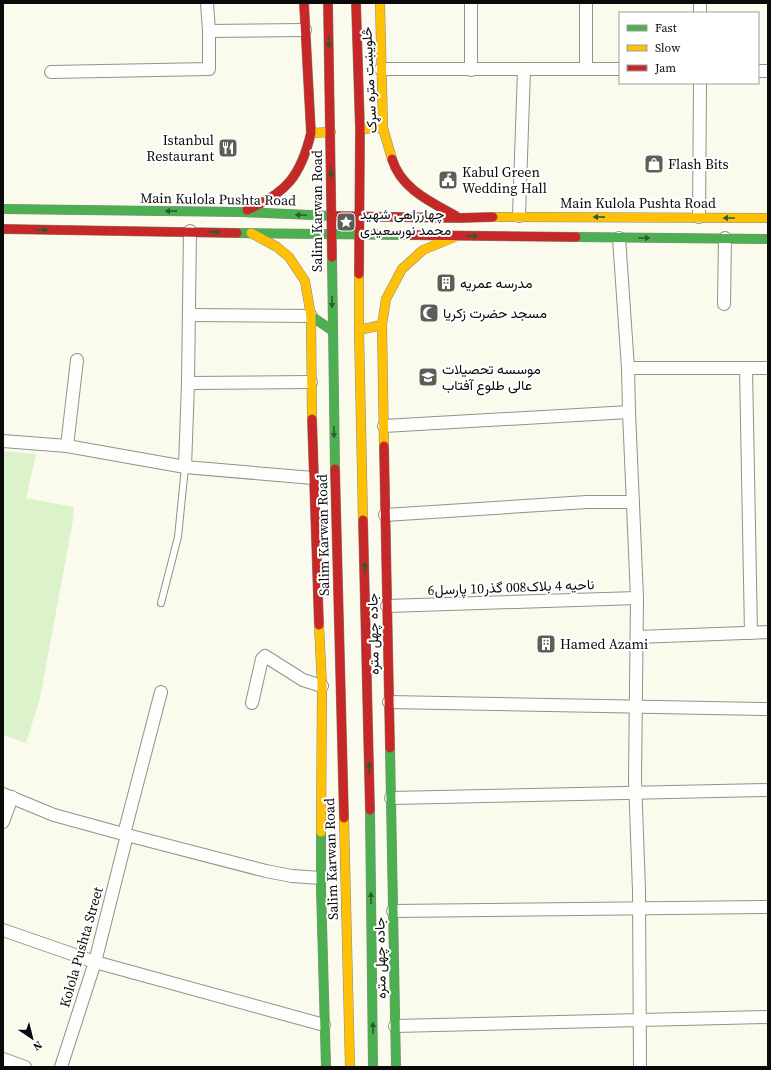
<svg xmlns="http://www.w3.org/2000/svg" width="771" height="1070" font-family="'Source Serif 4',Vazirmatn,serif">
<rect width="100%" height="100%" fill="#fafaed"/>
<path fill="#dcf2cb" d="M3 451 36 454 26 498 74 507 73 520 40 698 26 743 3 735Z"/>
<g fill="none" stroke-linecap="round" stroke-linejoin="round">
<defs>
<path id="lane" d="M161 603 178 537 185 467"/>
<g id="street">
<path d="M471 3V70"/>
<path d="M700 3V13"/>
<path d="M209 31 305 30"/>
<path d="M381 69H620"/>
<path d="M586 69V3"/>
<path d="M758 71H768"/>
<path d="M51 72 209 69V31L207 3"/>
<path d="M519 216 524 69"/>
<path d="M699 217 700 83"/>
<path d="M619 238 628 368 629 412 637 598 635 779 639 891 640 1067"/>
<path d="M724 304 725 238"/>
<path d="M189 315 311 316"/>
<path d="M628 368H768"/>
<path d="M746 368 751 633"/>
<path d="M188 383 311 382"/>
<path d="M384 426 629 412"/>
<path d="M3 441 67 446 185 467 313 478"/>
<path d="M67 446 77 360"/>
<path d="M185 467 188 383 190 231"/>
<path d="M385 515 587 502H633"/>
<path d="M387 606 637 598"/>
<path d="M637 637 768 632"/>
<path d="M389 702 768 709"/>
<path d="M252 703 262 659 265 656 303 680 322 686"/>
<path d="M3 794 54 815 127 835 266 871 292 876 321 878"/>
<path d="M391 798 768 790"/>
<path d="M3 822 12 797"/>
<path d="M124 834 161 692"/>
<path d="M393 911 768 907"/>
<path d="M3 930 95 962 324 1025"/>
<path d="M395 1026 768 1017"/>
<path d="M3 1059 25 1067"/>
<path d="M61 1067 95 962 127 835"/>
</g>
<g id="fast">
<path d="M3 209 241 212 334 216"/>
<path d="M237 233 407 235"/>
<path d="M576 237 768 239"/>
<path d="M332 257 335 469"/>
<path d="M311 316 333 331"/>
<path d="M390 748 396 1067"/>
<path d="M370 810 373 1067"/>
<path d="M321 832V888L326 1067"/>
</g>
<g id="slow">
<path d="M380 3 383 128 392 159"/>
<path d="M360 129 383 128"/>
<path d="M311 133 331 132"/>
<path d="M493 217 768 218"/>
<path d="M251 233 277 247 289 257 305 281 311 316 312 419"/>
<path d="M359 274V330L363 520"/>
<path d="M359 330 382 325"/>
<path d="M384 446 382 325 386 299 402 269 423 250 457 236"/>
<path d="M319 625 322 686 321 832"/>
<path d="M344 818 350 1067"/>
</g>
<g id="jam">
<path d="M328 3 332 257"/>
<path d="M356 3 360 129 359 274"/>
<path d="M392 159C401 189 431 202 456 216"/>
<path d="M247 210C287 193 301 175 311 133L304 3"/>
<path d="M334 216 459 218 493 217"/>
<path d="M3 229 237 233"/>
<path d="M407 235 576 237"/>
<path d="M312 419 319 625"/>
<path d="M384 446 390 748"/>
<path d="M335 469 344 818"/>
<path d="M363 520 370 810"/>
</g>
</defs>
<use href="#lane" stroke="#92928c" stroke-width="8"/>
<use href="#street" stroke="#92928c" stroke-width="14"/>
<use href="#fast" stroke="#898983" stroke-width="10"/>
<use href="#slow" stroke="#898983" stroke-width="10"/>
<use href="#jam" stroke="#898983" stroke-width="10"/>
<use href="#lane" stroke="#fefefc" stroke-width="6"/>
<use href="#street" stroke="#fefefc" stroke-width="12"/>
<use href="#fast" stroke="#4caf50" stroke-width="9"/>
<use href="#slow" stroke="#ffc107" stroke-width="9"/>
<use href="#jam" stroke="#c62828" stroke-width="9"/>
</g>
<defs><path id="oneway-solid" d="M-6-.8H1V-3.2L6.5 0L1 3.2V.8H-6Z"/></defs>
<g fill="#2b5c2d">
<use href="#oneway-solid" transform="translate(329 42) rotate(89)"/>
<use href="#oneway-solid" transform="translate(331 172) rotate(89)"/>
<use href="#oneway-solid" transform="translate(171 211) rotate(-179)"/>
<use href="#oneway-solid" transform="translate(301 215) rotate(-177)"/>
<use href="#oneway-solid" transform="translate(599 217) rotate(-179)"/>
<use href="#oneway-solid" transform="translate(729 218) rotate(-180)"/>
<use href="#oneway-solid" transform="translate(42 230) rotate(1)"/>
<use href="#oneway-solid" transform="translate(214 232) rotate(2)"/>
<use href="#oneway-solid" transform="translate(472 236) rotate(1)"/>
<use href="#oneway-solid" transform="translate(644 238)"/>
<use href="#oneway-solid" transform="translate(332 302) rotate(89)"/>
<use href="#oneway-solid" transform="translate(334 432) rotate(89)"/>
<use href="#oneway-solid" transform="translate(365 568) rotate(-91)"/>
<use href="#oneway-solid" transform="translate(369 768) rotate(-91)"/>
<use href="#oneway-solid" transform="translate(371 898) rotate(-91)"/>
<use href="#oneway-solid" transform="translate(373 1028) rotate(-91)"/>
</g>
<defs>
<symbol id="restaurant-square" viewBox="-11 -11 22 22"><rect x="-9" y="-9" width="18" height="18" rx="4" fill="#5e5e59" stroke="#fff"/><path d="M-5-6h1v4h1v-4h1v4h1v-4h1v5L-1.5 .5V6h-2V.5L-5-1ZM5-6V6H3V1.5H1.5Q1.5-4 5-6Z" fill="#fff"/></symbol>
<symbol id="shop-square" viewBox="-11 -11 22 22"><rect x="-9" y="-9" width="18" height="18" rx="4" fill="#5e5e59" stroke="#fff"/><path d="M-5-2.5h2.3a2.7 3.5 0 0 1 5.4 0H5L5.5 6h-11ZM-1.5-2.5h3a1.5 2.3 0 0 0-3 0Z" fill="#fff"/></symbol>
<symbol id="civic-square" viewBox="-11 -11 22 22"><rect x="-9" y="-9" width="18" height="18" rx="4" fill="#5e5e59" stroke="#fff"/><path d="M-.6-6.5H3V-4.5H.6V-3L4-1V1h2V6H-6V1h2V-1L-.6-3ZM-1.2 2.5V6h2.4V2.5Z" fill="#fff"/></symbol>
<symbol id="sight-square" viewBox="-11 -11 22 22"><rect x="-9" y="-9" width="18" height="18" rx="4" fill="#5e5e59" stroke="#fff"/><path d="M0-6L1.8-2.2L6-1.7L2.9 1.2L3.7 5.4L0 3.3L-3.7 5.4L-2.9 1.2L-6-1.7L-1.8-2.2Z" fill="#fff"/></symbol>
<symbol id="building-square" viewBox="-11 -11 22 22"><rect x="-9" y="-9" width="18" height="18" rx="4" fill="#5e5e59" stroke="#fff"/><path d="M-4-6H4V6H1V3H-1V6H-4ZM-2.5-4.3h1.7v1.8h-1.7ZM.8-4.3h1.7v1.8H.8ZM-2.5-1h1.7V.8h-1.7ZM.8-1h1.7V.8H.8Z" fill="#fff"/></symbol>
<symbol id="mosque-square" viewBox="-11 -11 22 22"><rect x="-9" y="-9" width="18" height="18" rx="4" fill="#5e5e59" stroke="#fff"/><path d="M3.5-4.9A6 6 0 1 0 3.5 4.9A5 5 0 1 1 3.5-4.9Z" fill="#fff"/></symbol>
<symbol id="school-square" viewBox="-11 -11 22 22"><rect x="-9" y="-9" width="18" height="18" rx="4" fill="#5e5e59" stroke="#fff"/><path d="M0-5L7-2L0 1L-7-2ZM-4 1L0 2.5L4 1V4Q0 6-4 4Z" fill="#fff"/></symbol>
</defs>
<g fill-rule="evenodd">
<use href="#restaurant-square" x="217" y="137" width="22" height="22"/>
<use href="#shop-square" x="643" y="153" width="22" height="22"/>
<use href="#civic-square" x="437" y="169" width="22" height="22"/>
<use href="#sight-square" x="335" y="211" width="22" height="22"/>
<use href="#building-square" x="435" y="272" width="22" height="22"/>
<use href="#mosque-square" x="418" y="302" width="22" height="22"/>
<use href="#school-square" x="417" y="366" width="22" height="22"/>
<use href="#building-square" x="535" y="633" width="22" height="22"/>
</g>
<g text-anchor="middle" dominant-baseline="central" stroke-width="4" stroke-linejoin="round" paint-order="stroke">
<g font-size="14" fill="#0a0a0a" stroke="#fff">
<text transform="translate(369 80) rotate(-93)">څلویښت متره سړک</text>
<text transform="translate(218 199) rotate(1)">Main Kulola Pushta Road</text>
<text x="638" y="203">Main Kulola Pushta Road</text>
<text transform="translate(317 211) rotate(-90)">Salim Karwan Road</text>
<text transform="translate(323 535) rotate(-91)">Salim Karwan Road</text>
<text transform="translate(511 587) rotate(-2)">ناحیه 4 بلاک008 گذر10 پارسل6</text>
<text transform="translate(373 634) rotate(-91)">جاده چهل متره</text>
<text transform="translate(331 859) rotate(-92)">Salim Karwan Road</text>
<text transform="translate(81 947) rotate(-74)">Kolola Pushta Street</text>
<text transform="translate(380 958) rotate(-91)">جاده چهل متره</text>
</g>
<g font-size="14" fill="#0a0a0a" stroke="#fff" text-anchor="start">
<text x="214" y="140" text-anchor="end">Istanbul<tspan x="214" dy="16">Restaurant</tspan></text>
<text x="668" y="164">Flash Bits</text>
<text x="462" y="172">Kabul Green<tspan x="462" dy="16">Wedding Hall</tspan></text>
<text x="360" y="214">چهارراهی شهید<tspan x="360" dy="16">محمد نورسعیدی</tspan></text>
<text x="460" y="283">مدرسه عمریه</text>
<text x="443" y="313">مسجد حضرت زکریا</text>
<text x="442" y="369">موسسه تحصیلات<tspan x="442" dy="16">عالی طلوع آفتاب</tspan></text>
<text x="560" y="644">Hamed Azami</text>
</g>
</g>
<rect width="771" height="1070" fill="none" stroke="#0a0a0a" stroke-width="8"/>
<rect x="619" y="12" width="140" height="72" fill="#ffffff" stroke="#9d9d9d"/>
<rect x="627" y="25" width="20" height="6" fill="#4caf50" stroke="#9d9d9d"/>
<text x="655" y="32" font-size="12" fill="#0a0a0a">Fast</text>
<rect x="627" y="45" width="20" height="6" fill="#ffc107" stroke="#9d9d9d"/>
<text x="655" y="52" font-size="12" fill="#0a0a0a">Slow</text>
<rect x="627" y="65" width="20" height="6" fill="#c62828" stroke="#9d9d9d"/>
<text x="655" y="72" font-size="12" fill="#0a0a0a">Jam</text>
<g transform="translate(32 1038) rotate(145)" stroke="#ffffff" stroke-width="3" paint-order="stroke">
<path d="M0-3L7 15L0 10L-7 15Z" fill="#0a0a0a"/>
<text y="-6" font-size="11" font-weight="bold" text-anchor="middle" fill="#0a0a0a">N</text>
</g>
</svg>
